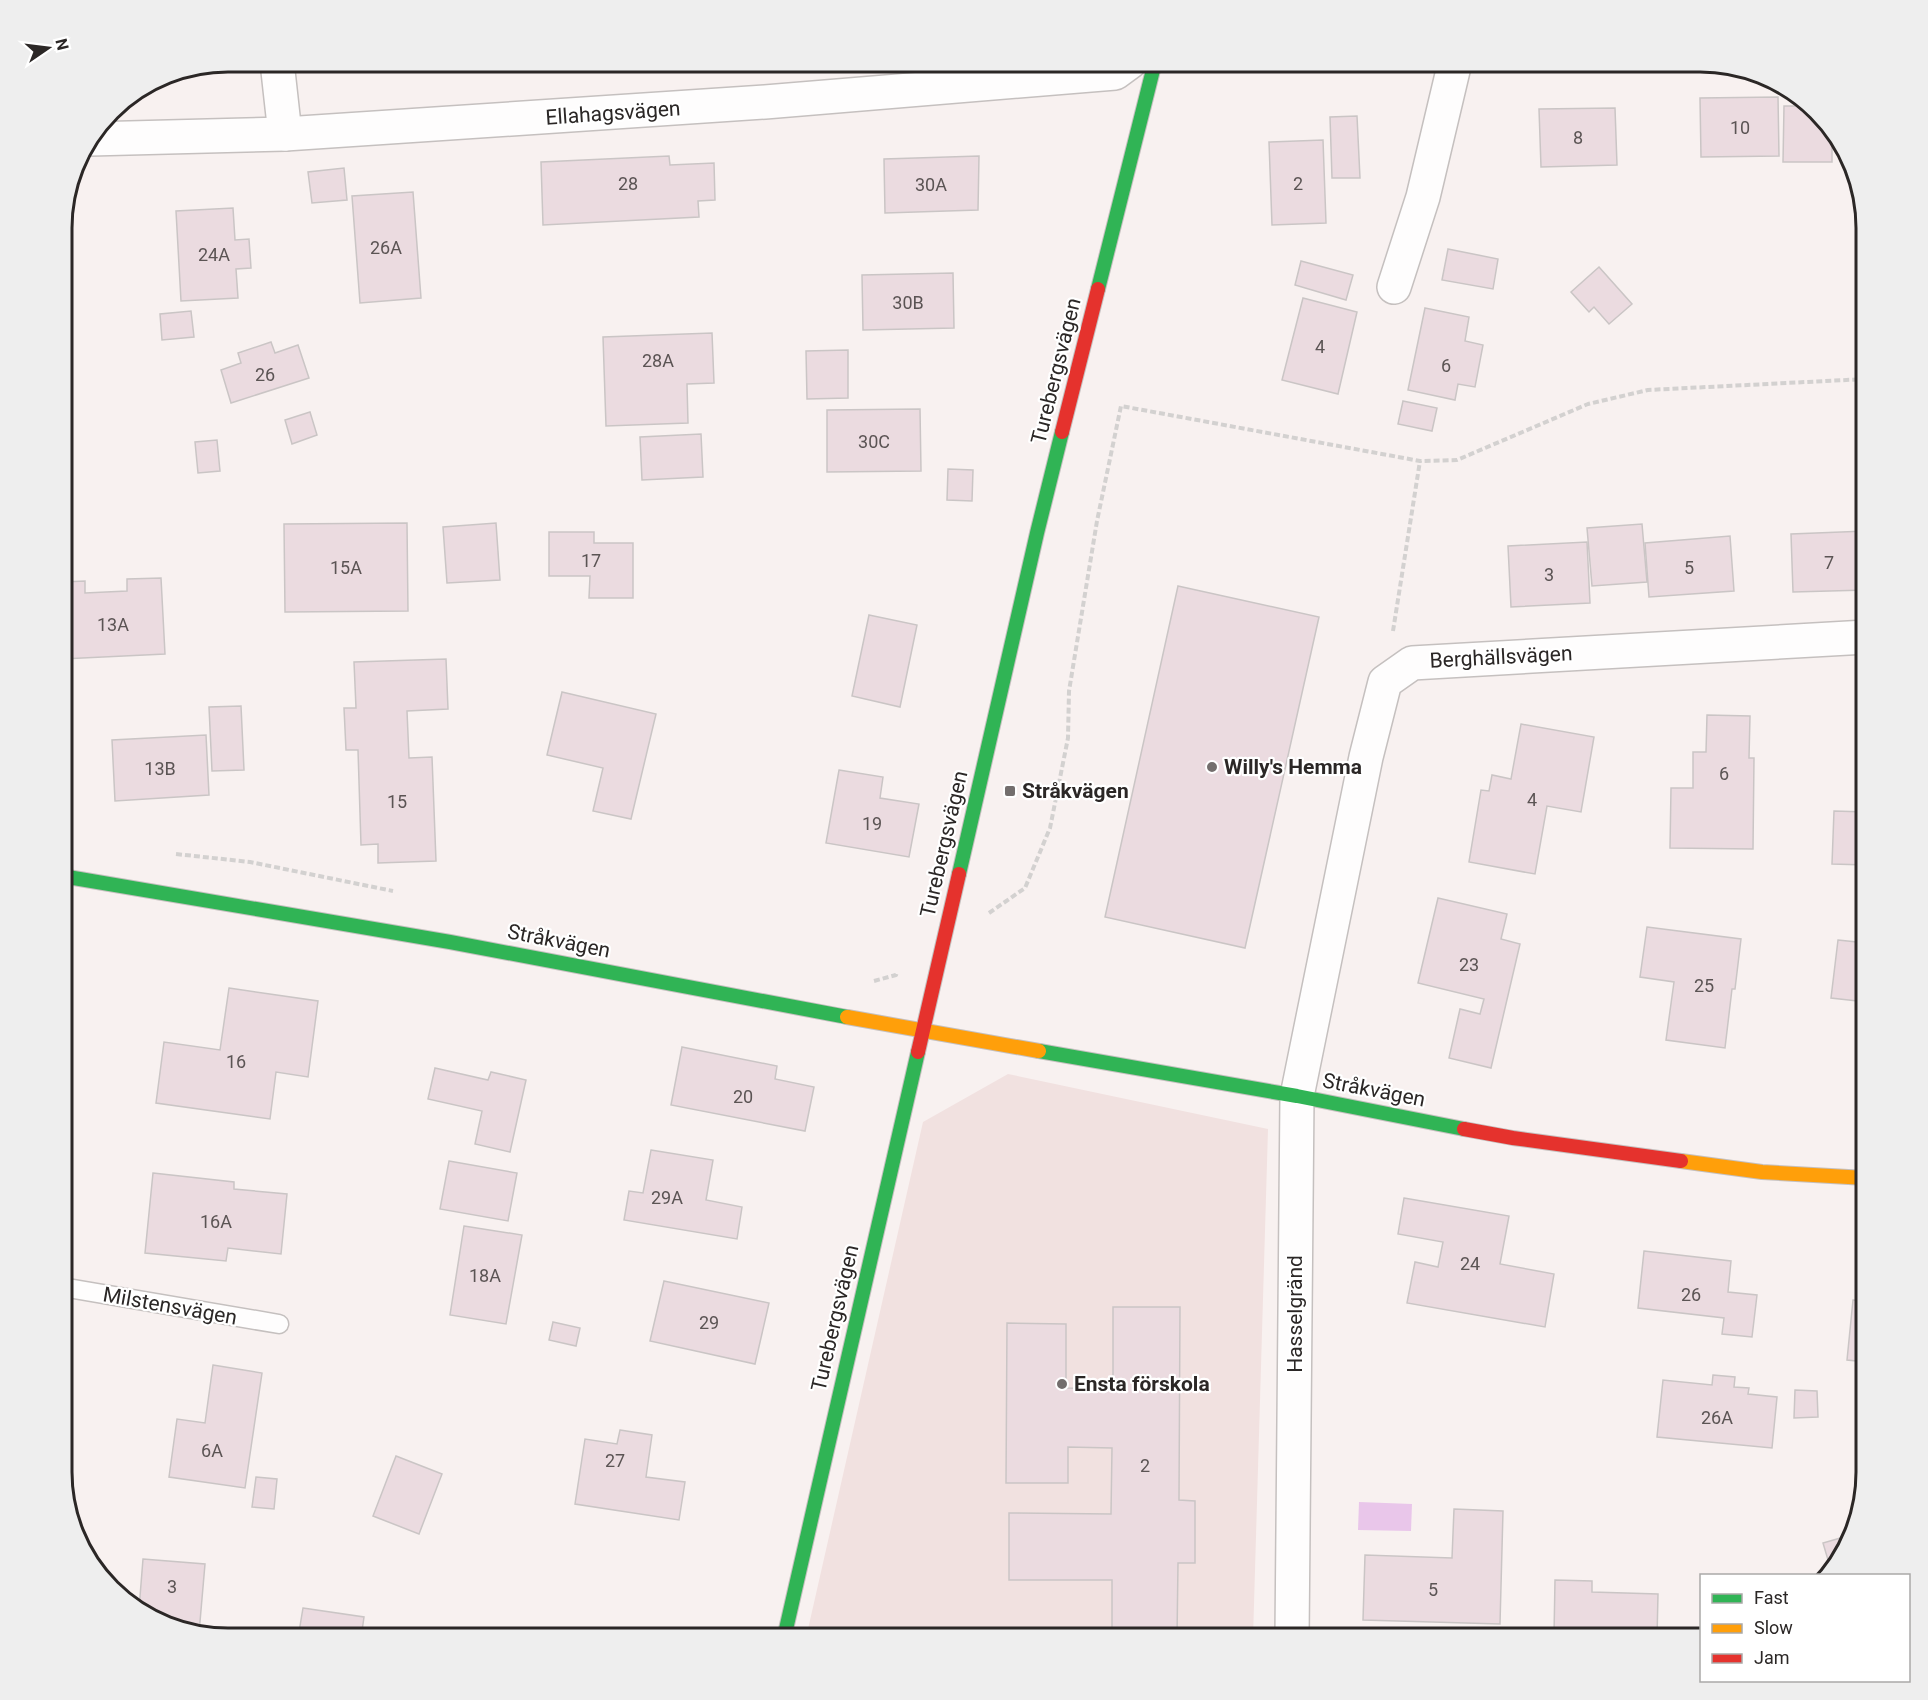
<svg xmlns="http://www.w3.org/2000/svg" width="1928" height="1700" font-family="Roboto,sans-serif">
<rect width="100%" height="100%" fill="#f8f1f0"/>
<path fill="#f1e1e0" d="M1008 1074 1268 1129 1253 1638H806L923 1122Z"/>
<path fill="#e9c6ea" d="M1359 1502 1412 1504 1411 1531 1358 1530Z"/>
<g fill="#ebdbe0" stroke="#cac5c5" stroke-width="1.5">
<path d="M1778 97 1779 156 1701 157 1700 98Z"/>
<path d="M1784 106H1812L1818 110 1832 131V162H1783Z"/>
<path d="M1615 108 1617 165 1541 167 1539 109Z"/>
<path d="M1357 116 1360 178H1332L1330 117Z"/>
<path d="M1323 140 1326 223 1272 225 1269 142Z"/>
<path d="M669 156 670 165 714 163 715 200 698 201 699 217 543 225 541 162Z"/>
<path d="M979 156 978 210 885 213 884 159Z"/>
<path d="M344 168 347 200 312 203 308 172Z"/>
<path d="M413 192 421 298 360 303 352 196Z"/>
<path d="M233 208 235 240 249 239 251 268 236 269 238 298 181 301 176 211Z"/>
<path d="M1448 249 1498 259 1493 289 1442 280Z"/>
<path d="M1301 261 1353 275 1346 300 1295 285Z"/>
<path d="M1599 267 1632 304 1609 324 1594 307 1589 312 1571 292Z"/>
<path d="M953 273 954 328 863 330 862 275Z"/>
<path d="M1303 298 1357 312 1338 394 1282 380Z"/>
<path d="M1425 308 1469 317 1465 341 1483 345 1475 387 1458 384 1455 400 1408 390Z"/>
<path d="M191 311 194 337 162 340 160 314Z"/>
<path d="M712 333 714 383 687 384 688 423 606 426 603 337Z"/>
<path d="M271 342 275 353 298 345 309 378 231 403 221 370 241 363 238 353Z"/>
<path d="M848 350V398L807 399 806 351Z"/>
<path d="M1403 401 1437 408 1432 431 1398 424Z"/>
<path d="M920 409 921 471 827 472V410Z"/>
<path d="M310 412 317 435 292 444 285 420Z"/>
<path d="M701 434 703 477 642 480 640 437Z"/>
<path d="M217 440 220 471 198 473 195 442Z"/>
<path d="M948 469 973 470 972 501 947 500Z"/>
<path d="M407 523 408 611 285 612 284 524Z"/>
<path d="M496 523 500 580 447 583 443 527Z"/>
<path d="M1642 524 1647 582 1592 586 1587 528Z"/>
<path d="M1866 531V590L1793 592 1791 534Z"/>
<path d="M549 532H594V543H633V598H589L590 576H549Z"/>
<path d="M1730 536 1734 591 1649 597 1645 543Z"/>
<path d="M1587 542 1590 603 1511 607 1508 546Z"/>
<path d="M161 578 165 654 62 659V582L85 581V593L127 591V579Z"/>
<path d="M1178 586 1319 617 1245 948 1105 917Z"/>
<path d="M869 615 917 625 900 707 852 696Z"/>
<path d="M446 659 448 709 407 711 409 758 432 757 436 861 378 863V844L361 845 358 750H346L344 708H356L354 662Z"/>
<path d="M562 692 656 714 631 819 593 811 603 768 547 755Z"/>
<path d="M241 706 244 770 212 771 209 707Z"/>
<path d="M1707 715 1750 716 1749 758H1754L1753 849 1670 848 1671 788H1693V752H1706Z"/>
<path d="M1521 724 1594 737 1581 812 1547 806 1535 874 1469 862 1481 790 1489 791 1492 775 1511 779Z"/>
<path d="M206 735 209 795 115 801 112 740Z"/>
<path d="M839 770 883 777 880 798 919 804 909 857 826 843Z"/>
<path d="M1834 811 1866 812V865L1832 864Z"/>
<path d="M1438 898 1507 914 1501 939 1520 944 1491 1068 1449 1058 1460 1009 1480 1014 1484 999 1418 983Z"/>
<path d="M1647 927 1741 939 1735 989H1732L1725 1048 1666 1040 1674 982 1640 977Z"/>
<path d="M1838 940 1866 943V1002L1831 998Z"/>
<path d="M229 988 318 1001 308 1077 276 1072 270 1119 156 1103 164 1042 220 1050Z"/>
<path d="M682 1047 777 1066 775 1079 814 1087 805 1131 671 1105Z"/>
<path d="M435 1068 488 1080 491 1072 526 1080 510 1152 475 1144 482 1111 428 1099Z"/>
<path d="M651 1150 713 1160 706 1200 742 1207 737 1239 624 1220 629 1191 643 1193Z"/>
<path d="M449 1161 517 1173 508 1221 440 1209Z"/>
<path d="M153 1173 234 1182V1189L287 1194 281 1254 228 1248 226 1261 145 1253Z"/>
<path d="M1404 1198 1509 1216 1500 1264 1554 1274 1545 1327 1407 1303 1415 1262 1438 1267 1443 1242 1398 1234Z"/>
<path d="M464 1226 522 1235 506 1324 450 1315Z"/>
<path d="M1644 1251 1731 1261 1728 1292 1757 1295 1752 1337 1722 1334 1724 1318 1638 1308Z"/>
<path d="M664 1281 769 1303 755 1364 650 1341Z"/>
<path d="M1853 1300 1866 1301V1362L1847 1360Z"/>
<path d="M1113 1307H1180L1179 1500 1195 1501V1563H1178L1177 1638H1112V1580H1009V1513L1111 1514 1112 1448 1068 1447V1483H1006L1007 1323 1066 1324V1388L1113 1389Z"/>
<path d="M553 1322 580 1328 576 1346 549 1340Z"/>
<path d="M213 1365 262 1373 245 1488 169 1477 177 1419 205 1423Z"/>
<path d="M1713 1375 1735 1377 1734 1387 1749 1388 1748 1394 1777 1397 1772 1448 1657 1437 1663 1380 1712 1385Z"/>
<path d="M1795 1390 1817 1391 1818 1417 1794 1418Z"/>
<path d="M620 1430 652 1435 646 1477 685 1482 679 1520 575 1504 585 1439 617 1444Z"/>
<path d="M396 1456 442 1474 419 1534 373 1516Z"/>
<path d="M256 1477 277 1479 274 1509 252 1507Z"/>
<path d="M1454 1509 1503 1511 1500 1624 1363 1620 1365 1555 1452 1558Z"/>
<path d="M1854 1534V1536L1831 1570 1823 1543Z"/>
<path d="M143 1559 205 1564 199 1633 164 1626 139 1609Z"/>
<path d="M1555 1580 1592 1581V1592L1658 1594 1657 1638 1554 1635Z"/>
<path d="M303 1608 364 1617 361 1638H298Z"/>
</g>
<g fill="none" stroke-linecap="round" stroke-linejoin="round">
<defs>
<path id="lane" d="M62 1287 279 1324"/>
<g id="street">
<path d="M277 62 285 134"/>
<path d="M90 139 285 134 765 102 1115 73 1130 62"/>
<path d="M1394 287 1423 197 1455 62"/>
<path d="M1292 1638 1297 1096 1366 757 1385 682 1412 663 1866 637"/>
</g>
<g id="fast">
<path d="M1098 289 1155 62"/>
<path d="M959 874 1037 533 1062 432"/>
<path d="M62 876 450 942 847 1017"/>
<path d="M1039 1051 1297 1096 1464 1129"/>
<path d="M784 1638 918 1052"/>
</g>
<g id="slow">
<path d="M847 1017 1039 1051"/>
<path d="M1681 1161 1762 1172 1866 1178"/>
</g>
<g id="jam">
<path d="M1062 432 1098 289"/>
<path d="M918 1052 959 874"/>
<path d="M1464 1129 1513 1138 1681 1161"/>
</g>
</defs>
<use href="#lane" stroke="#c5c0bf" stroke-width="21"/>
<use href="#street" stroke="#c5c0bf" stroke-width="36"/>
<use href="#fast" stroke="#c5c0bf" stroke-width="16"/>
<use href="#slow" stroke="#c5c0bf" stroke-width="16"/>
<use href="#jam" stroke="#c5c0bf" stroke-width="16"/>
<g stroke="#d3d1d0" stroke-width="4" stroke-dasharray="6 3" stroke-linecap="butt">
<path d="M1393 631 1420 461"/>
<path d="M176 854 250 862 393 891"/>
<path d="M989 913 1025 888 1050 828 1068 738 1069 691 1097 521 1121 406 1420 461 1457 460 1588 404 1648 390 1866 379"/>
<path d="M874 981 896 975 897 972"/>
</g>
<use href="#lane" stroke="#fefdfd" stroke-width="18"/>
<use href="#street" stroke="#fefdfd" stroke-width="33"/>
<use href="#fast" stroke="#30b455" stroke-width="14"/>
<use href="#slow" stroke="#ff9f0a" stroke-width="14"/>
<use href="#jam" stroke="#e5322d" stroke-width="14"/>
</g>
<g fill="#736e6d" stroke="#fff" stroke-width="2">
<circle cx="1212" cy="767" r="6"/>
<rect x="1004" y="785" width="12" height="12" rx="3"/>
<circle cx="1062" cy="1384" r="6"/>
</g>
<g text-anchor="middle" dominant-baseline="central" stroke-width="4.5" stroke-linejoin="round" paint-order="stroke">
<g font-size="18" fill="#5b5454">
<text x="1740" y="127">10</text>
<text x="1578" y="137">8</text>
<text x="628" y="183">28</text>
<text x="1298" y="183">2</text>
<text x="931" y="184">30A</text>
<text x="386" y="247">26A</text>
<text x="214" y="254">24A</text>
<text x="908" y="302">30B</text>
<text x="1320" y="346">4</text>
<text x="658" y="360">28A</text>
<text x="1446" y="365">6</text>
<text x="265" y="374">26</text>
<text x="874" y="441">30C</text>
<text x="591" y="560">17</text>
<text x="1829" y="562">7</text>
<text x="346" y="567">15A</text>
<text x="1689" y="567">5</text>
<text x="1549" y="574">3</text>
<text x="113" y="624">13A</text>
<text x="160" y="768">13B</text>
<text x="1724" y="773">6</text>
<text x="1532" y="799">4</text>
<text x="397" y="801">15</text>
<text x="872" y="823">19</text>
<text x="1469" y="964">23</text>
<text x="1704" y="985">25</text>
<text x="236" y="1061">16</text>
<text x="743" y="1096">20</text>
<text x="667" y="1197">29A</text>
<text x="216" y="1221">16A</text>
<text x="1470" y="1263">24</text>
<text x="485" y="1275">18A</text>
<text x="1691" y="1294">26</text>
<text x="709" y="1322">29</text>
<text x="1717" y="1417">26A</text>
<text x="212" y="1450">6A</text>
<text x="615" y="1460">27</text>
<text x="1145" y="1465">2</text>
<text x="172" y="1586">3</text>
<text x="1433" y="1589">5</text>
</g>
<g font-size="21" fill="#2b2726" stroke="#fff">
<text transform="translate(613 113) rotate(-4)">Ellahagsvägen</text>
<text transform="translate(1056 371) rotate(-76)">Turebergsvägen</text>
<text transform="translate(1501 657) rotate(-3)">Berghällsvägen</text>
<text transform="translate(944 844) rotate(-77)">Turebergsvägen</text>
<text transform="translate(559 941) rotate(11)">Stråkvägen</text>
<text transform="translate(1374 1090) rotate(11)">Stråkvägen</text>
<text transform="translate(170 1306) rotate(10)">Milstensvägen</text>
<text transform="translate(1295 1314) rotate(-90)">Hasselgränd</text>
<text transform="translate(835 1318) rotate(-77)">Turebergsvägen</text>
</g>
<g font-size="21" font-weight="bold" fill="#2b2726" stroke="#fff" text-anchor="start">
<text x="1224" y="767">Willy's Hemma</text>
<text x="1022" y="791">Stråkvägen</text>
<text x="1074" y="1384">Ensta förskola</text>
</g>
</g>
<path d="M0 0H1928V1700H0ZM228 72H1700A156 156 0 0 1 1856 228V1472A156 156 0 0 1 1700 1628H228A156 156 0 0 1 72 1472V228A156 156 0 0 1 228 72Z" fill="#eee" fill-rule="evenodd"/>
<path fill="none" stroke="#2b2726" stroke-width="3" d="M228 72H1700A156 156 0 0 1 1856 228V1472A156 156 0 0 1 1700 1628H228A156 156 0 0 1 72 1472V228A156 156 0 0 1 228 72Z"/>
<rect x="1700" y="1574" width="210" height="108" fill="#ffffff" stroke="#aaa9a8" stroke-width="1.5"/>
<rect x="1712" y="1594" width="30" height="9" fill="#30b455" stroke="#aaa9a8" stroke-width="1.5"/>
<text x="1754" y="1604" font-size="18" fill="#2b2726">Fast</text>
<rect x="1712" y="1624" width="30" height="9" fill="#ff9f0a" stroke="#aaa9a8" stroke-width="1.5"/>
<text x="1754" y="1634" font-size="18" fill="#2b2726">Slow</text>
<rect x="1712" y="1654" width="30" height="9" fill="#e5322d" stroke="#aaa9a8" stroke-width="1.5"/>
<text x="1754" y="1664" font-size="18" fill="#2b2726">Jam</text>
<g transform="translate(48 48) rotate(76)" stroke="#ffffff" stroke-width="4.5" paint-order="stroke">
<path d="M0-4.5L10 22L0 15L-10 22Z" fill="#2b2726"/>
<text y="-9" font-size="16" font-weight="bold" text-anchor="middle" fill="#2b2726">N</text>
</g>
</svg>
